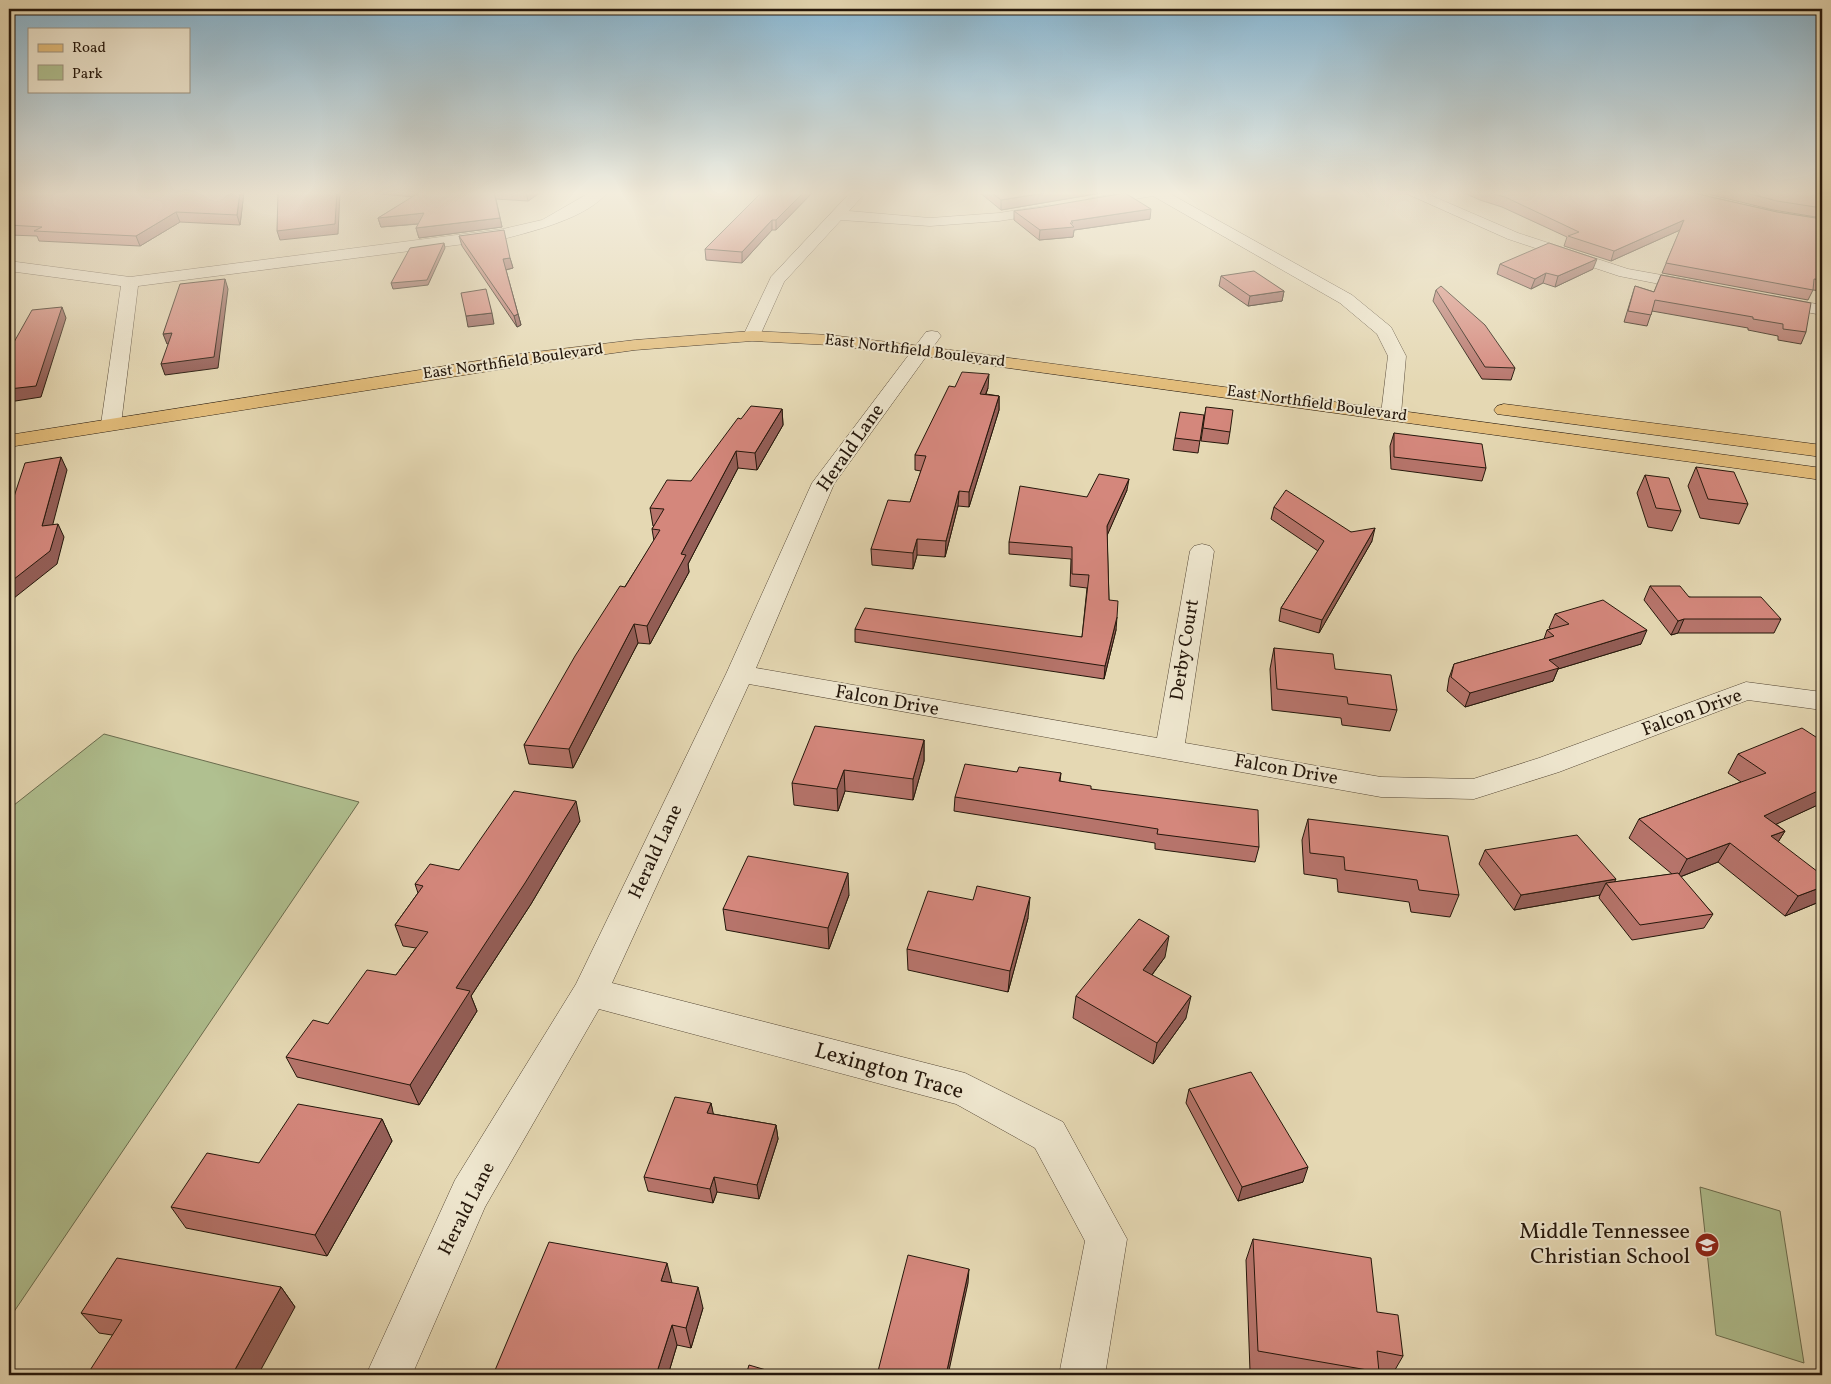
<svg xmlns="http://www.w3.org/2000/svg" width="1831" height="1384" font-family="Vollkorn,serif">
<rect width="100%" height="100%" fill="#e5d8b3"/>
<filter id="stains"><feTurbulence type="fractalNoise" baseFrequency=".004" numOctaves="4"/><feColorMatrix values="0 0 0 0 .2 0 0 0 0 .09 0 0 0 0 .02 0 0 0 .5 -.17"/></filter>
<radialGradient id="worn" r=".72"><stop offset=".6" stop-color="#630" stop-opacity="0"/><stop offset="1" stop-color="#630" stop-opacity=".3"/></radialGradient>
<g fill="#b0c090" stroke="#6a6c4e">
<path d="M104 734 359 802 9 1319V809Z"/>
<path d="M1700 1187 1780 1211 1804 1363 1716 1335Z"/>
</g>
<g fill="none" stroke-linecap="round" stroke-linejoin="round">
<defs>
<g id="minor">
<path d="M591 192H608C587 218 534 231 503 239L138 286 121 424 118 428 111 430 104 428 101 424 121 286 9 271V261L130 277 503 229 542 220Z"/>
<path d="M851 192H866L849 211 930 218 999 213 1050 205 1057 209 1050 213 999 221 930 226 841 220 784 282 758 340H746L743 336 771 277Z"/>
<path d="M1124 192H1167L1352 295 1391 327 1406 356 1401 414 1398 418 1391 420 1384 418 1381 414 1388 356 1377 334 1340 303 1153 196 1093 206 1086 202 1088 199Z"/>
<path d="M1403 192H1423L1518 233 1628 269 1695 281 1701 282 1703 286 1701 290 1695 291 1619 276 1508 239Z"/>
<path d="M1774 296 1822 305V315L1768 305 1766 301 1768 297Z"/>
<path d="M932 331 938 332 941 336 834 484 756 668 1157 738 1190 551 1194 546 1202 544 1210 546 1214 551 1185 743 1381 777 1473 779 1539 758 1746 682 1822 692V710L1748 700 1559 772 1474 799 1381 797 749 684 612 983 965 1073 1063 1122 1127 1239 1105 1375H1059L1085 1241 1035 1148 956 1104 599 1009 485 1207 412 1375H366L455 1180 576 984 726 674 812 483 926 332Z"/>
</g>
<g id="major">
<path d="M752 331 830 335 921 346 1822 468V480L921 356 830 345 752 341 635 350 527 365 9 447V435L527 353 635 340Z"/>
<path d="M1504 404 1822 445V457L1497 414 1494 410 1497 406Z"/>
</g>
</defs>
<use href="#minor" stroke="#554735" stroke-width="1"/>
<use href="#major" stroke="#25170b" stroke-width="1"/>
<use href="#minor" fill="#eee6ce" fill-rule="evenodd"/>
<use href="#major" fill="#e2bc7a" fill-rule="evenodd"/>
</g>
<g fill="#b6746b" stroke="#25170b">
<path d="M23 192H244L240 225 180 222 140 246 39 241 37 236 9 235V199Z"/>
<path d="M362 192H541L528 201 496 199 502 227 419 238 416 228 419 224 381 227 378 218 413 197Z"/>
<path d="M762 192H813L776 230H772L742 263 706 260 705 249Z"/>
<path d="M979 192H1107L1001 210Z"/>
<path d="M1462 192H1689L1777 212 1822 219V291L1813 290 1808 300 1662 273 1680 230 1611 261 1564 246 1567 237 1502 207 1480 200Z"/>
<path d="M1700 192H1822V218L1773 210Z"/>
<path d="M1014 211 1150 219 1074 230 1073 237 1039 240 1014 220Z"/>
<path d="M459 236 510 258 513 268 506 270 521 325 517 327 462 246Z"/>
<path d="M1500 264 1593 269 1555 287 1543 283 1531 289 1497 274Z"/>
<path d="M1661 275 1806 332 1801 344 1778 340V336L1748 330V328L1652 311 1647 326 1624 322 1635 286 1654 292Z"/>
<path d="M1221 276 1284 291 1282 301 1248 306 1219 286Z"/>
<path d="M1436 290 1515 368 1511 380 1482 379 1433 301Z"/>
<path d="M955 387 988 388 986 394 999 396V410L969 507 958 506 945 557 917 555 913 569 872 565 871 549 910 502 921 471 915 470V455Z"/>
<path d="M1206 407 1230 432 1228 444 1201 441Z"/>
<path d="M782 409 783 425 757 470 738 468 688 564 689 572 650 644 638 643 573 768 529 764 524 745 654 541 652 529 654 526H653L650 508 691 481Z"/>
<path d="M1204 415 1198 453 1173 450 1175 438Z"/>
<path d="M1394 433 1486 468 1482 481 1391 469 1390 446Z"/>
<path d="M1696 467 1748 504 1739 524 1700 518 1688 486Z"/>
<path d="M1645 475 1681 511 1672 531 1648 527 1637 493Z"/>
<path d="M1127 490 1107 535 1109 600 1116 630 1104 679 855 642V629L1082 637 1087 588 1070 586 1071 559 1009 554V542L1087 497Z"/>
<path d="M1274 507 1351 532 1372 541 1319 633 1279 621 1281 608 1318 551 1271 519Z"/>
<path d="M1650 586 1689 597 1781 619 1774 633H1678L1671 635 1644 600Z"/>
<path d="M1555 614 1641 644 1558 669 1553 681 1465 707 1447 691 1449 678 1454 664 1544 639 1547 630 1551 629 1549 628Z"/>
<path d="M1274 648 1335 669 1397 710 1390 731 1342 725 1341 718 1272 710 1270 669Z"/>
<path d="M924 740V761L913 800 845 791 838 811 794 805 792 783Z"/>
<path d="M1822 741V803L1776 824 1785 831 1778 842 1819 902 1785 916 1718 862 1680 877 1713 914 1704 928 1632 940 1599 898 1600 895 1514 910 1479 864 1485 850 1614 882 1672 874 1629 838 1639 819 1741 782 1728 773 1738 754Z"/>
<path d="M1017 772 1061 773 1060 781 1091 789 1259 847 1255 862 1155 849V843L954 811 955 797Z"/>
<path d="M1308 819 1459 895 1450 917 1411 912 1409 902 1338 892 1337 879 1304 874 1302 840Z"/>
<path d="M580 821 531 904 471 996 477 1011 419 1105 297 1077 286 1057 328 1024 396 975 416 948 403 946 395 925 418 893 415 884 459 870Z"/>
<path d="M849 895 829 949 726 930 723 909Z"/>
<path d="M1028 918 1008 992 908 970 907 949Z"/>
<path d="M1165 957 1152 975 1186 1018 1153 1064 1073 1018 1076 996Z"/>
<path d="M1189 1089 1303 1182 1238 1201 1186 1103Z"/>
<path d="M711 1103 713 1114 776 1125 778 1139 759 1199 717 1192 713 1203 648 1191 644 1177Z"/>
<path d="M382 1119 392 1141 327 1256 186 1228 171 1207 259 1163Z"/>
<path d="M1253 1239 1377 1312 1403 1356 1392 1375 1378 1373 1377 1375H1276L1250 1371 1246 1260Z"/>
<path d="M672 1283 703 1308 691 1348 677 1345 668 1375Z"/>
<path d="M281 1287 295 1307 112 1335 99 1333 81 1313Z"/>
</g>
<g fill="#945e57" stroke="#25170b">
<path d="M240 192H244L240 225 237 215Z"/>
<path d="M337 192H340L338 234 280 240 277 231Z"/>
<path d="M526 192H541L528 201Z"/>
<path d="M804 192H813L776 230V220Z"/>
<path d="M1051 192H1107L1001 210V200Z"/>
<path d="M1151 209 1150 219 1074 230 1073 237 1039 240 1040 230 1071 221Z"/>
<path d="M176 212 180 222 140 246 136 236Z"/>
<path d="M424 213 427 223 381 227 378 218Z"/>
<path d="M500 218 502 227 419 238 416 228Z"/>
<path d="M772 220V230L742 263V252Z"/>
<path d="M1684 220 1680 230 1611 261 1614 251Z"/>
<path d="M444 243 445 248 428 285 393 289 391 283Z"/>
<path d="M510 258 513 268 505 270 503 259Z"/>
<path d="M1597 259 1593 269 1555 287 1558 276Z"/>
<path d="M1546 273 1543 283 1531 289 1535 279Z"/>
<path d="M225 279 228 289 218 368 165 375 161 364Z"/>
<path d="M1284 291 1282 301 1248 306 1250 296Z"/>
<path d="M62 307 66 318 41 397 9 402V389Z"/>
<path d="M492 313 494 324 468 327 466 316Z"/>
<path d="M518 314 521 325 517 327 514 316Z"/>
<path d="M172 333 176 343 167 344 163 334Z"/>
<path d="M989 374 988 388 980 408V394Z"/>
<path d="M999 396V410L969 507V492Z"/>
<path d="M782 409 783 425 757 470 755 453Z"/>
<path d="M736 451 738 468 688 564 689 572 650 644 647 626 681 554Z"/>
<path d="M61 457 67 470 49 539 42 526Z"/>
<path d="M1129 479 1127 490 1106 538 1107 526Z"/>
<path d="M959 491 958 506 945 557 946 541Z"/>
<path d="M58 524 64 537 57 564 9 602V583Z"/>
<path d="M1375 528 1372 541 1319 633 1322 620Z"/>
<path d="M917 539V555L913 569V553Z"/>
<path d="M1117 617 1116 630 1104 679 1105 666Z"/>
<path d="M1684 619 1678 633 1671 635 1678 621Z"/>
<path d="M634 624 638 643 573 768 569 749Z"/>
<path d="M1647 630 1641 644 1558 669 1553 681 1465 707 1470 693 1549 660Z"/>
<path d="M924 740V761L913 800V779Z"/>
<path d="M844 770 845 791 838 811 837 789Z"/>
<path d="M1822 786V803L1753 835 1764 816Z"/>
<path d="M576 801 580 821 531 904 471 996 477 1011 419 1105 410 1085 456 988Z"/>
<path d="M1785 831 1773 850 1771 836Z"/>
<path d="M1730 843 1718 862 1677 878 1687 859Z"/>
<path d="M848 873 849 895 829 949 828 928Z"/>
<path d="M1616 879 1611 889 1606 883 1600 895 1514 910 1521 895Z"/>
<path d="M1822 887V898L1819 902 1785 916 1798 896Z"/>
<path d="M1030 897 1028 918 1008 992 1010 971Z"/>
<path d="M1169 936 1165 957 1139 992 1143 970Z"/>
<path d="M1191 996 1186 1018 1153 1064 1157 1043Z"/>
<path d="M711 1103 714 1117 707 1113Z"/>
<path d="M382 1119 392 1141 327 1256 315 1235Z"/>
<path d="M776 1125 778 1139 759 1199 757 1185Z"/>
<path d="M1308 1167 1303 1182 1238 1201 1242 1187Z"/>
<path d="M714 1177 717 1192 713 1203 710 1189Z"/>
<path d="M667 1263 672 1283 661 1281Z"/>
<path d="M969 1269 968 1283 948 1375H946Z"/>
<path d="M281 1287 295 1307 258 1375H232Z"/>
<path d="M698 1287 703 1308 691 1348 686 1328Z"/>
<path d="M672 1325 677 1345 668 1375H656Z"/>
</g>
<g fill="#d4877c" stroke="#25170b">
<path d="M23 192H240L237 215 176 212 136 236 34 231 42 227 9 225V199Z"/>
<path d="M278 192H337L335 224 277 231Z"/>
<path d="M420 192H494L500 218 416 228 424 213 378 218Z"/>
<path d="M762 192H804L776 220H772L742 252 705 249Z"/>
<path d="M991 192H1051L1001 200Z"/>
<path d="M1487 192H1689L1777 212 1822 219V280L1814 279 1813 290 1666 263 1684 220 1614 251 1568 236 1579 232 1505 197Z"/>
<path d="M1742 192H1822V208L1777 201Z"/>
<path d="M1125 193 1151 209 1071 221 1073 223H1070L1074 227 1040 230 1014 211 1043 207Z"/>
<path d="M504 230 510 258 503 259 518 314 514 316 459 236Z"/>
<path d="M444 243 427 280 391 283 410 248Z"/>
<path d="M1549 243 1597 259 1558 276 1546 273 1535 279 1500 264Z"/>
<path d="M1254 271 1284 291 1250 296 1221 276Z"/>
<path d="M1661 275 1811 303 1806 332 1783 329V324L1753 319V317L1655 300 1651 315 1628 311 1635 286 1654 292Z"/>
<path d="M225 279 214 357 161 364 172 333 163 334 180 284Z"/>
<path d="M1441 286 1485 325 1515 368 1485 367 1436 290Z"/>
<path d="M486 289 492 313 466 316 461 293Z"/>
<path d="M62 307 36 386 9 389V351L32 310Z"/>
<path d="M962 372 989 374 980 394 999 396 969 492 959 491 946 541 917 539 913 553 871 549 888 500 910 502 926 456 915 455 949 386 955 387Z"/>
<path d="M751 406 782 409 755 453 736 451 681 554 686 555 647 626 634 624 569 749 524 745 575 656 620 586 625 587 660 530 652 529 664 509 650 508 667 480 691 481 738 418 741 419Z"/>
<path d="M1206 407 1233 410 1230 432 1203 428Z"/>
<path d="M1180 412 1204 415 1200 441 1175 438Z"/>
<path d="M1394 433 1482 444 1486 468 1394 457Z"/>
<path d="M61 457 42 526 58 524 50 551 9 583V512L25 463Z"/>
<path d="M1696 467 1734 472 1748 504 1708 499Z"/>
<path d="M1099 474 1129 479 1107 526 1109 600 1118 601 1117 617 1105 666 855 629 865 608 1082 637 1089 575 1072 574V547L1009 542 1020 486 1087 497Z"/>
<path d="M1645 475 1669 478 1681 511 1656 508Z"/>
<path d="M1286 490 1351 532 1375 528 1322 620 1281 608 1324 541 1274 507Z"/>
<path d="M1650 586H1680L1689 597H1761L1781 619H1684L1678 621Z"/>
<path d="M1603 600 1647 630 1549 660 1559 668 1470 693 1451 677 1454 664 1554 636 1547 630 1569 624 1555 614Z"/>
<path d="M1274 648 1333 654 1335 669 1391 675 1397 710 1348 704 1347 697 1277 689Z"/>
<path d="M815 726 924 740 913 779 844 770 837 789 792 783Z"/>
<path d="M1802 728 1822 741V789L1764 816 1785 831 1771 836 1822 875V887L1798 896 1730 843 1687 859 1639 819 1766 773 1738 754Z"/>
<path d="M965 764 1017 772 1019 767 1061 773 1059 781 1091 786V789L1258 810 1259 847 1157 834 1158 829 955 797Z"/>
<path d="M514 791 576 801 525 883 456 988 470 991 410 1085 286 1057 313 1020 328 1024 367 970 396 975 428 932 395 925 423 886 415 884 430 864 459 870Z"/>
<path d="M1308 819 1448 836 1459 895 1419 890 1417 880 1345 870 1344 857 1310 853Z"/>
<path d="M1577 835 1616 879 1521 895 1485 850Z"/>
<path d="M748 856 848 873 828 928 723 909Z"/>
<path d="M1678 873 1713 914 1640 925 1606 883Z"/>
<path d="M977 886 1030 897 1010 971 907 949 928 891 973 900Z"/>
<path d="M1139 919 1169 936 1143 970 1191 996 1157 1043 1076 996Z"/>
<path d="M1251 1072 1308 1167 1242 1187 1189 1089Z"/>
<path d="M675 1097 711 1103 707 1113 776 1125 757 1185 714 1177 710 1189 644 1177Z"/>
<path d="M298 1104 382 1119 315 1235 171 1207 207 1153 259 1163Z"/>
<path d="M1253 1239 1371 1258 1377 1312 1398 1315 1403 1356 1377 1351 1379 1372 1258 1351Z"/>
<path d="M549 1242 667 1263 661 1281 698 1287 686 1328 672 1325 656 1375H493Z"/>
<path d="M908 1255 969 1269 946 1375H877Z"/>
<path d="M117 1258 281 1287 232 1375H87L122 1320 81 1313Z"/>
<path d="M749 1365 783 1375H746Z"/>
</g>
<linearGradient id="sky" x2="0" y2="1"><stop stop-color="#87b6d2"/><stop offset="0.5" stop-color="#f3eddd"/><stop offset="1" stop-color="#f3eddd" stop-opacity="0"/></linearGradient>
<rect width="1831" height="386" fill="url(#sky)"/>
<defs>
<symbol id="school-disc" viewBox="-11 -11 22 22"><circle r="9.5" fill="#8f2418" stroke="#eee6ce"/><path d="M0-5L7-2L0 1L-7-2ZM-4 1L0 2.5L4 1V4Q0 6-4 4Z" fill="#fff"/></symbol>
</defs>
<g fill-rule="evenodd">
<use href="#school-disc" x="1693" y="1231" width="28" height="28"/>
</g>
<g text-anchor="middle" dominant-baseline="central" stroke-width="4" stroke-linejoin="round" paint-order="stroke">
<g font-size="16" fill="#25170b" stroke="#eee6ce">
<text transform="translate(915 351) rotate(7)">East Northfield Boulevard</text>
<text transform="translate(513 362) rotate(-8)">East Northfield Boulevard</text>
<text transform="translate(1317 404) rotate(8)">East Northfield Boulevard</text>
</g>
<g font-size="19" fill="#25170b" stroke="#eee6ce">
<text transform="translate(851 448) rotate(-55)">Herald Lane</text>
<text transform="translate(1185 650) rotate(-81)">Derby Court</text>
<text transform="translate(887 701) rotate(10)">Falcon Drive</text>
<text transform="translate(1692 713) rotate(-20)">Falcon Drive</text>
<text transform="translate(1286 770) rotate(10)">Falcon Drive</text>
<text transform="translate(656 852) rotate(-65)">Herald Lane</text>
<text transform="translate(467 1209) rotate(-63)">Herald Lane</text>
</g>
<g font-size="22" fill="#25170b" stroke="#eee6ce">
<text transform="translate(889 1072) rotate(16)">Lexington Trace</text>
</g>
<g font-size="22" fill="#25170b" stroke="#eee6ce" text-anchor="end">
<text x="1690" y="1232">Middle Tennessee<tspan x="1690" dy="25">Christian School</tspan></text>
</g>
</g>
<rect width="1831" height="1384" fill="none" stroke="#e5d8b3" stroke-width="30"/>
<rect x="10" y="10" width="1811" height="1364" fill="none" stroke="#25170b" stroke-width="2.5"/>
<rect x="15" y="15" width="1801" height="1354" fill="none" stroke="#25170b"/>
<rect x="28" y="28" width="162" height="65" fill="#eee6ce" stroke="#9e9380"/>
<rect x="38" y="44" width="25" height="8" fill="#e2bc7a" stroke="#9e9380"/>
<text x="72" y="52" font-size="15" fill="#25170b">Road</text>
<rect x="38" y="65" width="25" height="15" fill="#b0c090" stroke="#9e9380"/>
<text x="72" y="78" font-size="15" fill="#25170b">Park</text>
<rect width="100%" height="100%" filter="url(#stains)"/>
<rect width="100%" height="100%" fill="url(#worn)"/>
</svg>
